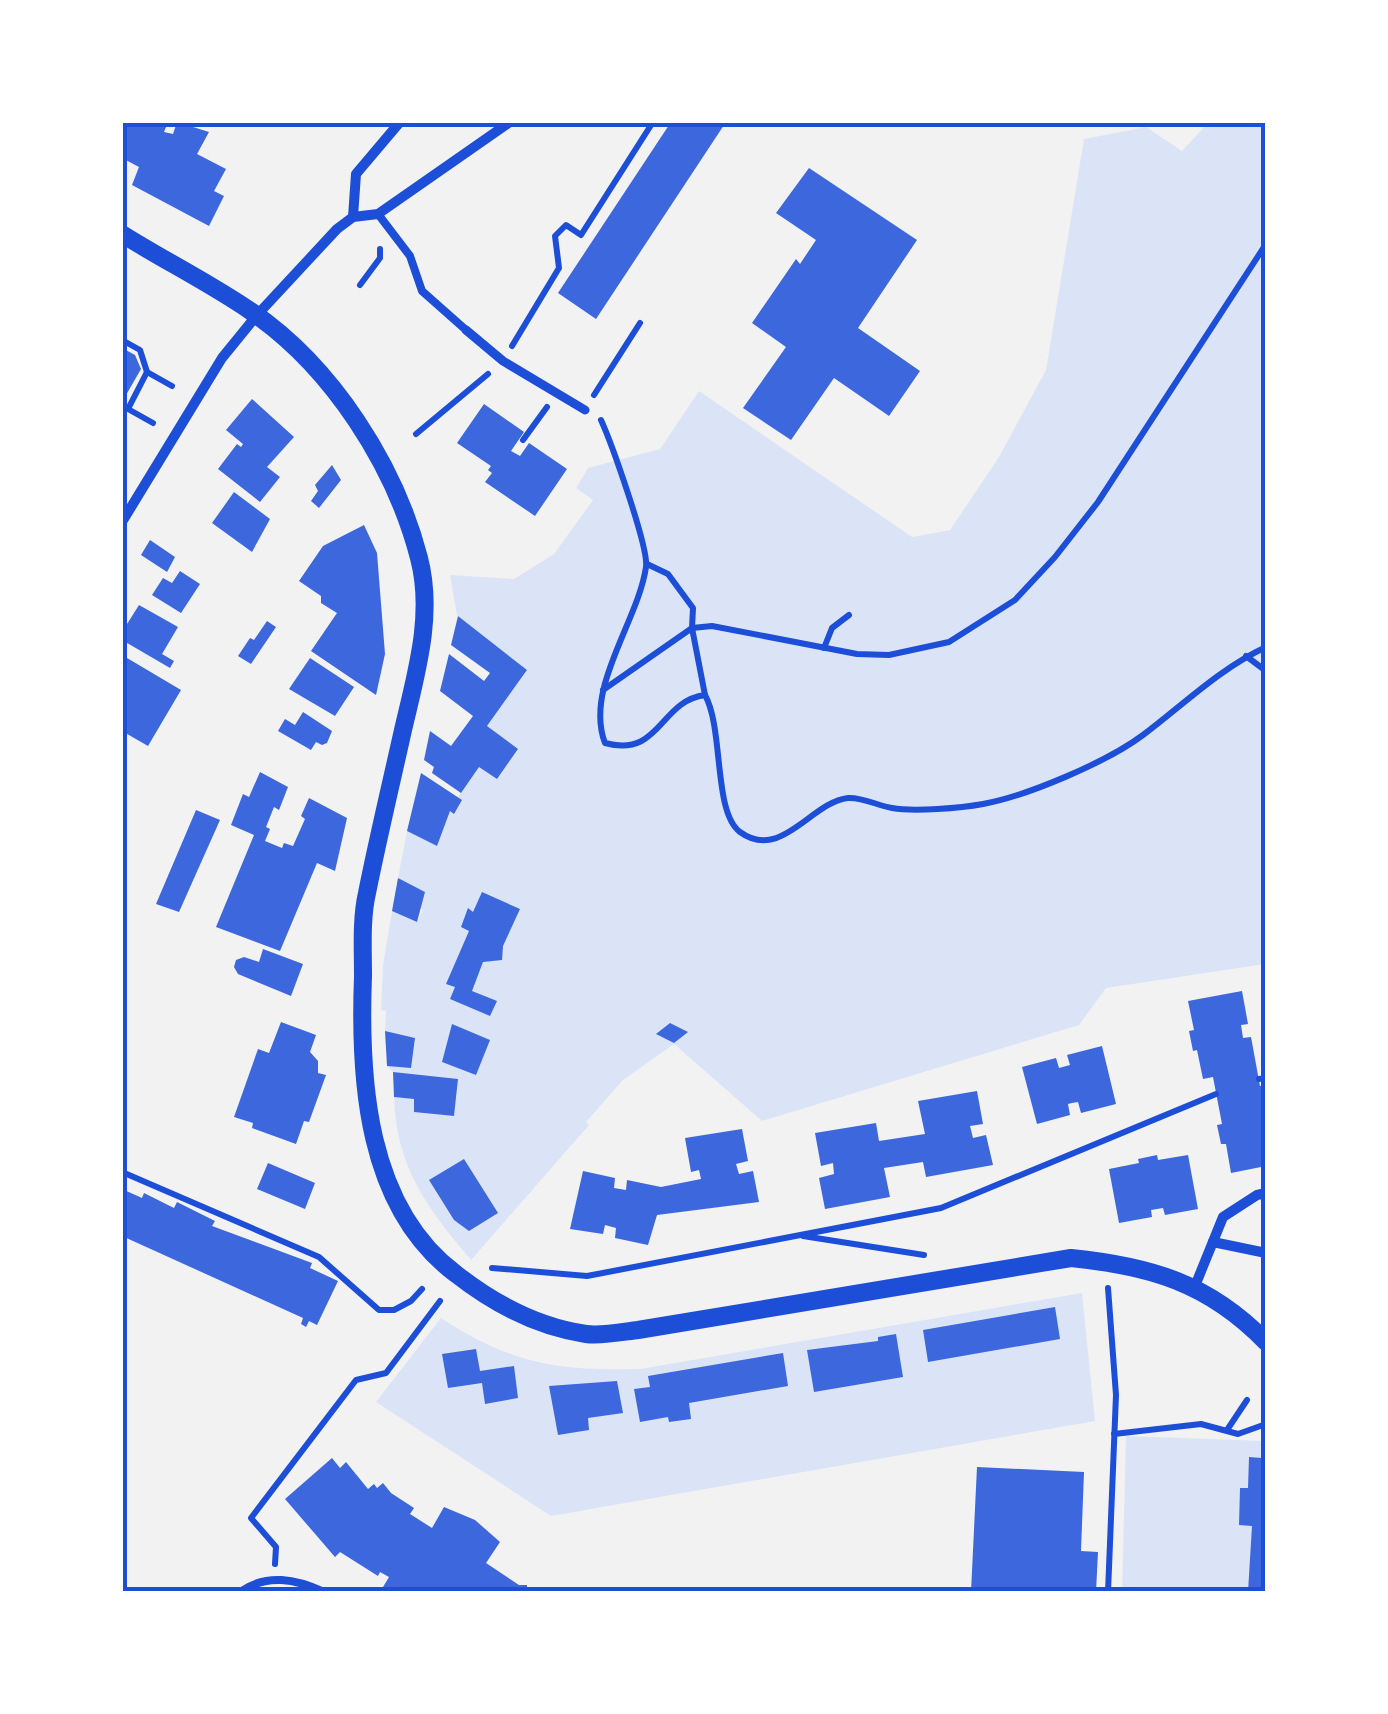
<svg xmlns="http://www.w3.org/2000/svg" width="1388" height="1714" font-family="'Open Sans',sans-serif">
<rect width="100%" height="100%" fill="#f2f2f2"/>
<g fill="#dbe4f7">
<path d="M1208 123H1265V964L1106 988 1079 1025 762 1121 674 1044 623 1080 586 1122 589 1125 471 1260C427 1208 396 1167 394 1097L414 1099V1112L454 1116 458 1080 393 1072 387 1066 411 1067 415 1039 385 1031 386 1011 381 1010 383 965 392 911 417 922 423 910 419 908 425 892 398 878 407 831 437 846 450 811 454 813 462 800 458 797 479 767 497 779 518 750 487 726 527 670 457 615 450 575 514 579 554 554 593 500 576 488 588 468 660 449 699 391 912 537 950 530 999 457 1046 370 1084 139 1146 127 1182 151Z"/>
<path d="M1082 1293 1095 1421 551 1516 376 1402 441 1318C512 1364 556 1371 640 1369Z"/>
<path d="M1126 1436 1265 1441V1591L1122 1592Z"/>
</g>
<g fill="#3d67dc">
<path d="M122 122H168L164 132 173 134 177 122 209 132 197 154 226 169 214 191 224 196 209 226 132 185 139 167 122 158Z"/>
<path d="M671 122H726L596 319 558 293Z"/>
<path d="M809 168 917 240 858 328 920 371 889 416 834 378 791 440 743 408 786 347 752 323 796 259 800 264 816 240 776 213Z"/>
<path d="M122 348 135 355 141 369 122 402Z"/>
<path d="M252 399 294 437 267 467 280 477 260 502 218 469 237 444 241 447 243 444 226 430Z"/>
<path d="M484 404 524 432 511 451 520 456 529 443 567 469 535 516 485 482 492 473 488 470 491 466 457 443Z"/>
<path d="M332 465 341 480 319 508 311 501 318 491 315 485Z"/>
<path d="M234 492 270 519 252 552 212 523Z"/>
<path d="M364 525 377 553 385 654 376 695 311 651 337 613 321 603V596L299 581 323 546Z"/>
<path d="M150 540 175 557 167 572 141 555Z"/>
<path d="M180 571 200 584 181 613 152 595 163 578 172 583Z"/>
<path d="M139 605 178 627 162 654 174 661 170 668 122 640V632Z"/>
<path d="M458 616 527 670 487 726 518 749 497 779 479 767 461 793 432 773 434 767 424 760 430 731 451 746 473 716 440 691 449 654 484 681 490 673 451 645Z"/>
<path d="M267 621 276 627 251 664 238 656 250 638 254 640Z"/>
<path d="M122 655 181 690 148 746 122 731Z"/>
<path d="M310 658 354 687 335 716 289 689Z"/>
<path d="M303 712 332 731 327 743 322 745 316 742 311 750 278 731 285 719 295 725Z"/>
<path d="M260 772 288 787 279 810 274 807 266 827 270 829 265 841 282 848 284 843 293 846 305 819 301 816 309 798 347 818 335 871 317 863 280 951 216 927 254 835 231 825 243 794 249 797Z"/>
<path d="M421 773 462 800 454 814 450 811 437 846 407 831Z"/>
<path d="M196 810 220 820 179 912 156 904Z"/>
<path d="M398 878 425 892 417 922 392 911Z"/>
<path d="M482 892 520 909 503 946 502 960 483 962 472 991 497 1001 490 1016 450 999 455 987 446 984 469 931 461 927 468 908 473 912Z"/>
<path d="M263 949 303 964 291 996 238 974 234 967 236 960 244 957 259 962Z"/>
<path d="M1242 991 1248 1024 1241 1025 1243 1038 1251 1037 1260 1086 1266 1085V1166L1231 1173 1226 1144H1221L1217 1125 1222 1124 1213 1077 1203 1079 1197 1050 1193 1051 1189 1031 1194 1030 1188 1001Z"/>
<path d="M281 1022 316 1035 310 1052 318 1061V1073L326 1075 309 1122 304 1121 296 1144 252 1128 253 1123 234 1117 258 1049 269 1053Z"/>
<path d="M670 1023 688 1032 674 1043 656 1034Z"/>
<path d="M452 1024 490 1040 476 1075 442 1062Z"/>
<path d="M385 1031 415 1038 411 1068 387 1066Z"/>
<path d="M1102 1046 1116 1104 1081 1113 1078 1102 1072 1103 1068 1104 1070 1115 1037 1124 1022 1067 1056 1058 1059 1068 1070 1065 1067 1055Z"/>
<path d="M393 1072 458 1079 454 1116 414 1112V1099L394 1097Z"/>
<path d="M977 1091 983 1124 970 1126 973 1138 986 1135 993 1165 926 1177 923 1162 884 1168 890 1197 825 1209 819 1178 834 1174 833 1163 821 1166 815 1133 876 1123 879 1141 925 1134 918 1101Z"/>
<path d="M742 1129 748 1161 736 1164 739 1174 753 1171 759 1202 657 1215 648 1245 615 1238 616 1228 605 1225 603 1234 570 1229 583 1171 615 1178 614 1188 626 1190 627 1180 661 1187 701 1179 699 1170 691 1172 685 1138Z"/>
<path d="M1157 1155 1158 1160 1188 1155 1198 1209 1165 1215 1163 1208 1151 1210 1152 1217 1119 1223 1109 1169 1139 1163 1138 1159Z"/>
<path d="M464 1159 498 1213 469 1231 454 1220 429 1180Z"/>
<path d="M268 1163 315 1183 305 1209 257 1189Z"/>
<path d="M122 1189 142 1198 144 1193 174 1208 177 1202 215 1221 212 1226 312 1263 310 1268 338 1281 317 1325 309 1321 306 1327 301 1324 303 1318 122 1236Z"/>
<path d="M1055 1307 1060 1339 928 1362 923 1330Z"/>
<path d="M896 1334 903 1377 814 1392 807 1350 878 1341V1337Z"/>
<path d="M476 1349 480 1371 514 1366 518 1398 485 1404 482 1383 448 1388 442 1354Z"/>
<path d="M783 1353 788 1386 689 1403 691 1419 669 1422 668 1417 640 1422 634 1389 650 1387 648 1376Z"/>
<path d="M617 1381 623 1413 588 1418 589 1430 558 1435 549 1386Z"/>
<path d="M1262 1449H1266V1592H1248L1252 1526 1239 1525 1240 1488H1248L1249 1457 1262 1458Z"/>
<path d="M332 1458 340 1468 346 1462 368 1489 374 1484 377 1488 383 1483 391 1493 414 1508 410 1514 432 1528 444 1507 475 1520 500 1542 486 1563 519 1585H527V1592H390L383 1587 389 1577 380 1572 378 1576 340 1552 335 1557 285 1499Z"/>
<path d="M977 1467 1084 1472 1081 1551 1098 1552 1096 1592H971Z"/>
</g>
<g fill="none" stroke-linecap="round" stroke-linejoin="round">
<g stroke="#1d4ed8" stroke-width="6">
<path d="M360 285 380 258V249"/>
<path d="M122 340 140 350 147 372 172 386"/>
<path d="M512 346 559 268 555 236 566 225 581 235 653 122"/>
<path d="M147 372 128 409 153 423"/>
<path d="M594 395 640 323"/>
<path d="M601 420C611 442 649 548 646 567 638 622 584 688 605 743 661 758 659 701 705 695 724 729 713 812 740 832 781 862 811 802 848 798 862 797 879 806 892 808 914 812 961 808 983 804 1027 796 1107 762 1143 735 1183 705 1219 669 1266 647"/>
<path d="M416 434 488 374"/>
<path d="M523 440 547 407"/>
<path d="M647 564 668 574 693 608 692 628 705 695"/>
<path d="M824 648 832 628 849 615"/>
<path d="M1246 656 1266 671"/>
<path d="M603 690 692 628 712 626 857 654 889 655 949 642 1015 600 1055 557 1098 502 1266 244"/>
<path d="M1259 1079 1266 1078"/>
<path d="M122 1172 319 1257 379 1310H394L411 1301 422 1289"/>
<path d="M803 1236 924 1255"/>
<path d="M492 1268 587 1276 941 1208 1216 1094"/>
<path d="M1108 1288 1116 1395 1108 1592"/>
<path d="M1227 1430 1247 1400"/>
<path d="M1114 1434 1201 1424 1238 1434 1266 1424"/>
<path d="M275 1564 276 1547 251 1518 356 1380 386 1373 440 1301"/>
</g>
<g stroke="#1d4ed8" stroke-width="8">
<path d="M378 214 410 256 422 291 466 330"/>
<path d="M240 1592C267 1573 296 1579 324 1592"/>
</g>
<path stroke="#1d4ed8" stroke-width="9" d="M466 330 503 361 585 410"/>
<g stroke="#1d4ed8" stroke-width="10">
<path d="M353 217 356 174 400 122"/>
<path d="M122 522 222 358 257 315 337 229 353 217 378 214 510 122"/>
<path d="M1213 1242 1266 1253"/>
<path d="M1195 1286 1223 1217 1257 1195 1266 1193"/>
</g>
<path stroke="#1d4ed8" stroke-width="18" d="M122 234C165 261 210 283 252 312 332 367 395 465 419 558 434 615 416 674 403 730 391 784 378 838 367 893 361 919 363 949 363 976 359 1079 366 1207 456 1274 493 1303 538 1327 586 1334 602 1336 622 1332 638 1330L1071 1258C1150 1266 1209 1283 1266 1342"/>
</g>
<rect width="1388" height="1714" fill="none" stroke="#ffffff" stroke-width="250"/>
<rect x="125" y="125" width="1138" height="1464" fill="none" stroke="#1d4ed8" stroke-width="4"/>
</svg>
